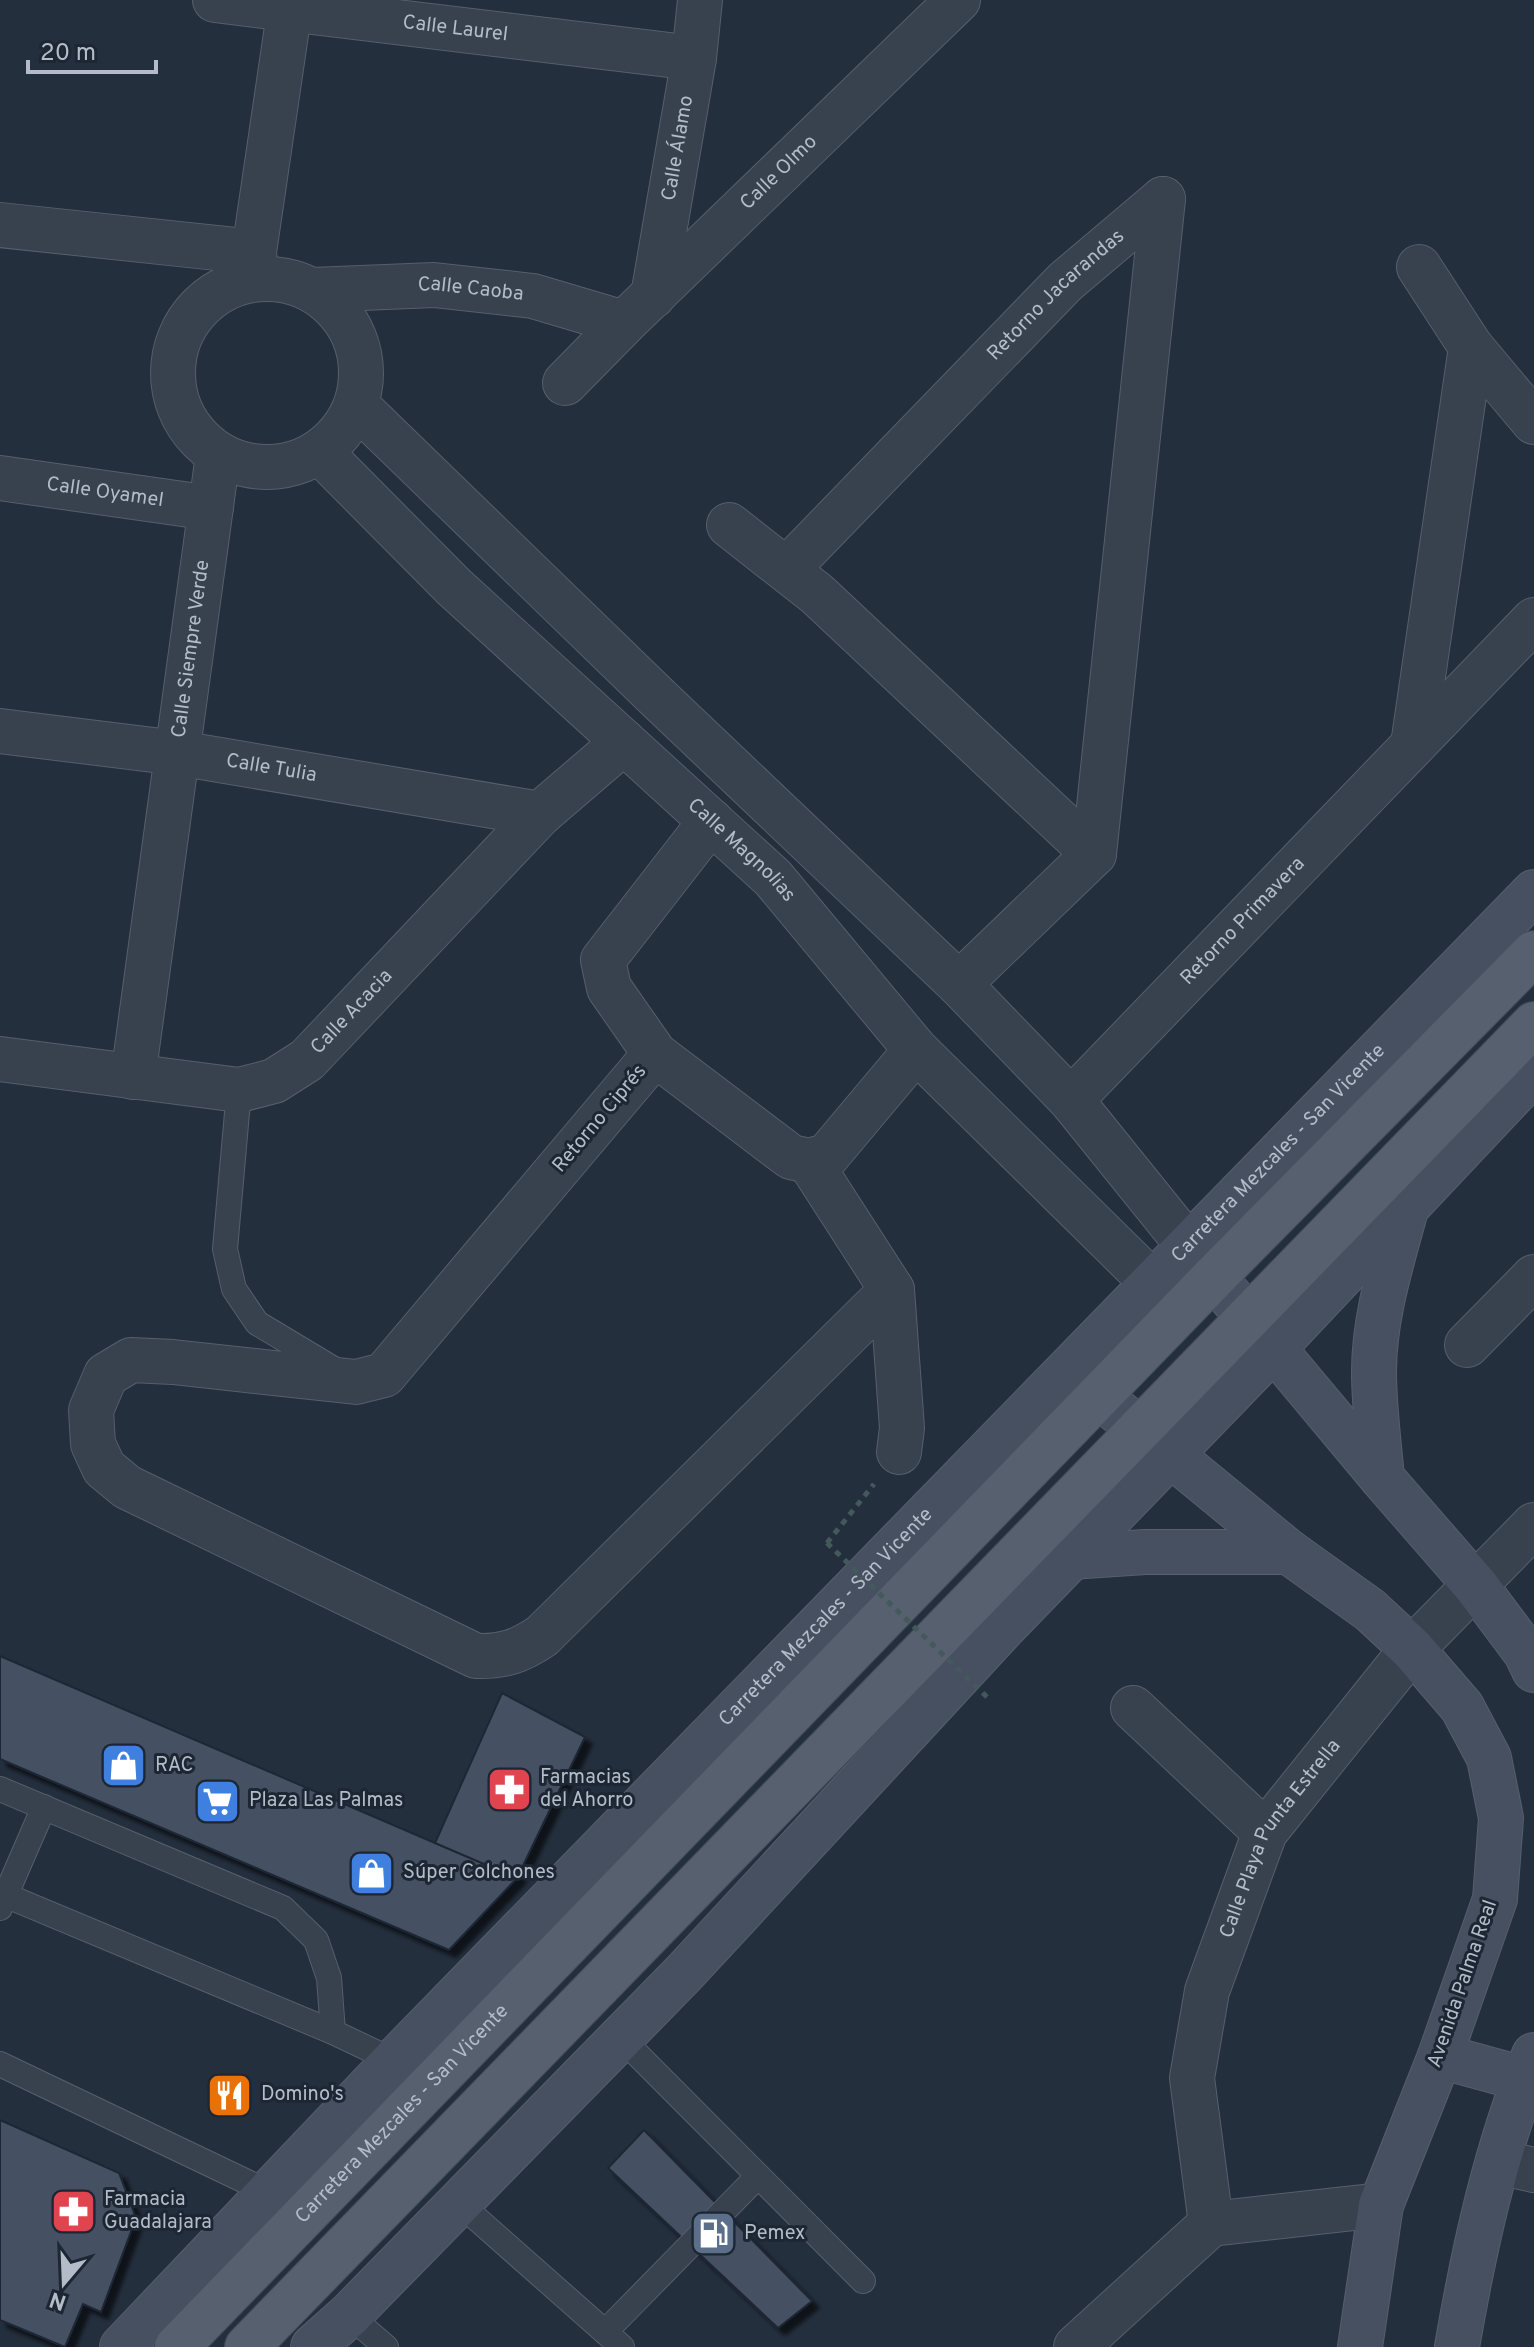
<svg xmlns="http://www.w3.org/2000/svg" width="1534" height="2347" font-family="Overpass,sans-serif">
<defs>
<filter id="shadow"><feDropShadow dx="7" dy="7" stdDeviation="2" flood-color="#0009"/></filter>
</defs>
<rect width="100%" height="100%" fill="#242f3e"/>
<g fill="#455162" stroke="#1f2835" stroke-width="2" filter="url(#shadow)">
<path d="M0 1656 435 1843 517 1878 449 1950 0 1759Z"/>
<path d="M502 1693 585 1737 517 1878 435 1843Z"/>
<path d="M0 2120 119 2173 136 2218 101 2312 83 2304 65 2347 0 2320Z"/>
<path d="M644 2130 812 2301 778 2328 608 2168Z"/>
</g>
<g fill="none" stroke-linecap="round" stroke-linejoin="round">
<defs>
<g id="lane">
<path d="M239 1090 225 1249 234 1289 257 1323 337 1371"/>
<path d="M0 1789 283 1908 316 1940 329 1978 333 2032"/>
<path d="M0 1893 333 2032 394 2061"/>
<path d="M0 1908 44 1807"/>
<path d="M621 2038 863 2281"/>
<path d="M0 2064 268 2192"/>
<path d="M459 2203 622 2347"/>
<path d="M349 2315 386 2347"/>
<path d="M605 2332 758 2176"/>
</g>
<g id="street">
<path id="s1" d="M215 0 694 58"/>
<path d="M0 225 254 252 256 279"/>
<path d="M254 252 291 0"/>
<path d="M1419 267 1471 347 1534 422"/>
<circle cx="267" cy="373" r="94"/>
<path id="s2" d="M313 290 434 285 533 296 624 323"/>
<path id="s3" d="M653 296 694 58 700 0"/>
<path id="s4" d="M565 383 624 323 958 0"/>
<path d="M357 406 658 698 959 984 1071 1100 1212 1275"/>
<path id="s5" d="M320 452 454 587 773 878 916 1050 1178 1308"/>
<path id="s6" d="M0 478 211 508"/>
<path d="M729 525 817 594 1094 854"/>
<path id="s7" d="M787 569 1065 282 1163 199"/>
<path id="s8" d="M0 731 178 753 540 814"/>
<path d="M1413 745 1471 347"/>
<path d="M711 821 603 960 609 988 655 1054 791 1157 809 1161 827 1156 916 1050"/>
<path d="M959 984 1094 854 1163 199"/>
<path d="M655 1054 384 1375 356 1382 173 1362 131 1360 106 1375 91 1410 93 1444 104 1468 127 1487 476 1656C503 1657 520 1651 542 1636L892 1290"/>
<path id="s9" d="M0 1059 239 1090 274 1081 307 1060 540 814 624 742"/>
<path id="s10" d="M133 1077 218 455"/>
<path id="s11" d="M1071 1100 1534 620"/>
<path d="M809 1161 892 1290 902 1428 899 1452"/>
<path d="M1467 1345 1534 1277"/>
<path d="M1133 1708 1265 1832"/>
<path d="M1499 2162 1534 2170"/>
<path id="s12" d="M1211 2224 1192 2078 1207 1991 1265 1832 1412 1649 1534 1525"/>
<path d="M1076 2347 1211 2224 1381 2205"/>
</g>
<g id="secondary">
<path d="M1214 1277 1382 1478 1476 1586 1526 1653 1534 1670"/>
<path d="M1099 1396 1289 1552 1370 1610 1412 1649 1462 1707 1489 1758 1501 1818 1495 1899 1440 2056 1381 2205 1360 2347"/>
<path d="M1382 1478C1379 1443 1374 1407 1374 1372 1374 1317 1391 1265 1405 1213"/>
<path d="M1070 1557 1145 1552H1289"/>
<path d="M1440 2056 1524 2079"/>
<path id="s13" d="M122 2347 394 2061 1534 892"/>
<path d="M313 2347 349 2315 684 1973 1005 1626 1275 1347 1534 1072"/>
<path d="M1457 2347C1474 2248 1496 2148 1534 2055"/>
</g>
<g id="primary">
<path id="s14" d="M177 2347 1214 1277 1534 953"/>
<path d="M247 2347 1534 1024"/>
</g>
</defs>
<use href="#lane" stroke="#565f6c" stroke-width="26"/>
<use href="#street" stroke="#565f6c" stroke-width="46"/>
<use href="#secondary" stroke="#565f6c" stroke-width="46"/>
<use href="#primary" stroke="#414a57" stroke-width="46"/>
<path stroke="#44595c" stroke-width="5" stroke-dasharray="6 6" stroke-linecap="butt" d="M827 1543 874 1484"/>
<use href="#lane" stroke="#38414e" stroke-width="24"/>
<use href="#street" stroke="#38414e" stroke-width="44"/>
<use href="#secondary" stroke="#465061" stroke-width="44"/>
<use href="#primary" stroke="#56606e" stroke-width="44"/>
<path stroke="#44595c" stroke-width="5" stroke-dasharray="6 6" stroke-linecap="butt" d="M827 1543 988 1698"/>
</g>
<defs>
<symbol id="shop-square" viewBox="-11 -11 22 22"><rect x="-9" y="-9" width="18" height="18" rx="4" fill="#3f7fe0" stroke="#1d2633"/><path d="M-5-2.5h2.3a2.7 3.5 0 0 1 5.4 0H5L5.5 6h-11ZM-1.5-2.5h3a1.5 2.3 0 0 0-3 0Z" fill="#fff"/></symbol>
<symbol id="pharmacy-square" viewBox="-11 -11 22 22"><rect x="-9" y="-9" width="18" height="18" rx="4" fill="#e0444e" stroke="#1d2633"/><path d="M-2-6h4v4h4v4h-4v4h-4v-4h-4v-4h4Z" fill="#fff"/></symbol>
<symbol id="supermarket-square" viewBox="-11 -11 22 22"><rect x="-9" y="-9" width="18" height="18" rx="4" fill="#3f7fe0" stroke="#1d2633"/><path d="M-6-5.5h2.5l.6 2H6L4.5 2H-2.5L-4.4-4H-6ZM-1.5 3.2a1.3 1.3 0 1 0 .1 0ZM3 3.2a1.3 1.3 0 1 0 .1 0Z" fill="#fff"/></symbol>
<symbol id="restaurant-square" viewBox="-11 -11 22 22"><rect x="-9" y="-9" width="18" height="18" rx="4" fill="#e8710a" stroke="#1d2633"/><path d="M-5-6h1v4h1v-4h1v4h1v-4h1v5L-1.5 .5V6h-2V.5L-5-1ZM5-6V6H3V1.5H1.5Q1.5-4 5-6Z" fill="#fff"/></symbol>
<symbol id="fuel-square" viewBox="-11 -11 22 22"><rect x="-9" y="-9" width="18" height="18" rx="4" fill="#5c6f8a" stroke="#1d2633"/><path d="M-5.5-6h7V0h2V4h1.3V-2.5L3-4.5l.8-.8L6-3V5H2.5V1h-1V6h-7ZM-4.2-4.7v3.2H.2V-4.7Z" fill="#fff"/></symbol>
</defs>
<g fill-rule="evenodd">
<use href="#shop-square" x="98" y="1740" width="51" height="51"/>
<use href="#pharmacy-square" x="484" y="1764" width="51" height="51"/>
<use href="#supermarket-square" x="192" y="1776" width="51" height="51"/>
<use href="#shop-square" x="346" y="1848" width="51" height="51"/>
<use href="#restaurant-square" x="204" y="2070" width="51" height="51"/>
<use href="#pharmacy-square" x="48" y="2186" width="51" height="51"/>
<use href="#fuel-square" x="688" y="2208" width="51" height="51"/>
</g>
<g text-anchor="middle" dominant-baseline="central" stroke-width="6" stroke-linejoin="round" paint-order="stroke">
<g font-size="20" fill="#b4bcc9" stroke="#1d2633">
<text stroke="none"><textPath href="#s1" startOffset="242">Calle Laurel</textPath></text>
<text stroke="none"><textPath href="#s3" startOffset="150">Calle Álamo</textPath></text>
<text stroke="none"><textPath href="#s4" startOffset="300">Calle Olmo</textPath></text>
<text stroke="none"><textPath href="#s2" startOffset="158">Calle Caoba</textPath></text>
<text stroke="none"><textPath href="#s7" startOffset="384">Retorno Jacarandas</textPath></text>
<text stroke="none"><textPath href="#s6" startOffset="106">Calle Oyamel</textPath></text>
<text stroke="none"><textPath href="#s10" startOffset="432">Calle Siempre Verde</textPath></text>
<text stroke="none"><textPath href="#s8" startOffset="274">Calle Tulia</textPath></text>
<text stroke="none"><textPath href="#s5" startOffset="580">Calle Magnolias</textPath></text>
<text stroke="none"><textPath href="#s11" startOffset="248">Retorno Primavera</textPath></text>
<text stroke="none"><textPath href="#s9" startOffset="382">Calle Acacia</textPath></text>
<text transform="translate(600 1119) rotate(-50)">Retorno Ciprés</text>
<text stroke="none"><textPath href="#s13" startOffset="1662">Carretera Mezcales - San Vicente</textPath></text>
<text stroke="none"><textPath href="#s13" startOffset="1014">Carretera Mezcales - San Vicente</textPath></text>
<text stroke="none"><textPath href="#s12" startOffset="406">Calle Playa Punta Estrella</textPath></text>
<text transform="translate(1463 1984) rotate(-71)">Avenida Palma Real</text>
<text stroke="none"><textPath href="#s14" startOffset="324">Carretera Mezcales - San Vicente</textPath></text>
</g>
<g font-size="20" fill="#b4bcc9" stroke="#1d2633" text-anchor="start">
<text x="155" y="1766">RAC</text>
<text x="540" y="1778">Farmacias<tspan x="540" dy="23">del Ahorro</tspan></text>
<text x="249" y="1801">Plaza Las Palmas</text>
<text x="403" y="1873">Súper Colchones</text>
<text x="261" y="2095">Domino's</text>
<text x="104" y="2200">Farmacia<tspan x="104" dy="23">Guadalajara</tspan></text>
<text x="744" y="2234">Pemex</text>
</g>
</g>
<g transform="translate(64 2283) rotate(199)" stroke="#1d2633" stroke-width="6" paint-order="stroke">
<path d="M0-6L14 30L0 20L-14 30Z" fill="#b4bcc9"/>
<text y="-12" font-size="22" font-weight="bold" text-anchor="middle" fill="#b4bcc9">N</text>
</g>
<path d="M28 60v12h128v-12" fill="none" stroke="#b4bcc9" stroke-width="4"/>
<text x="40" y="60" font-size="24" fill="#b4bcc9" stroke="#1d2633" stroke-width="6" paint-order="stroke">20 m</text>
</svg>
